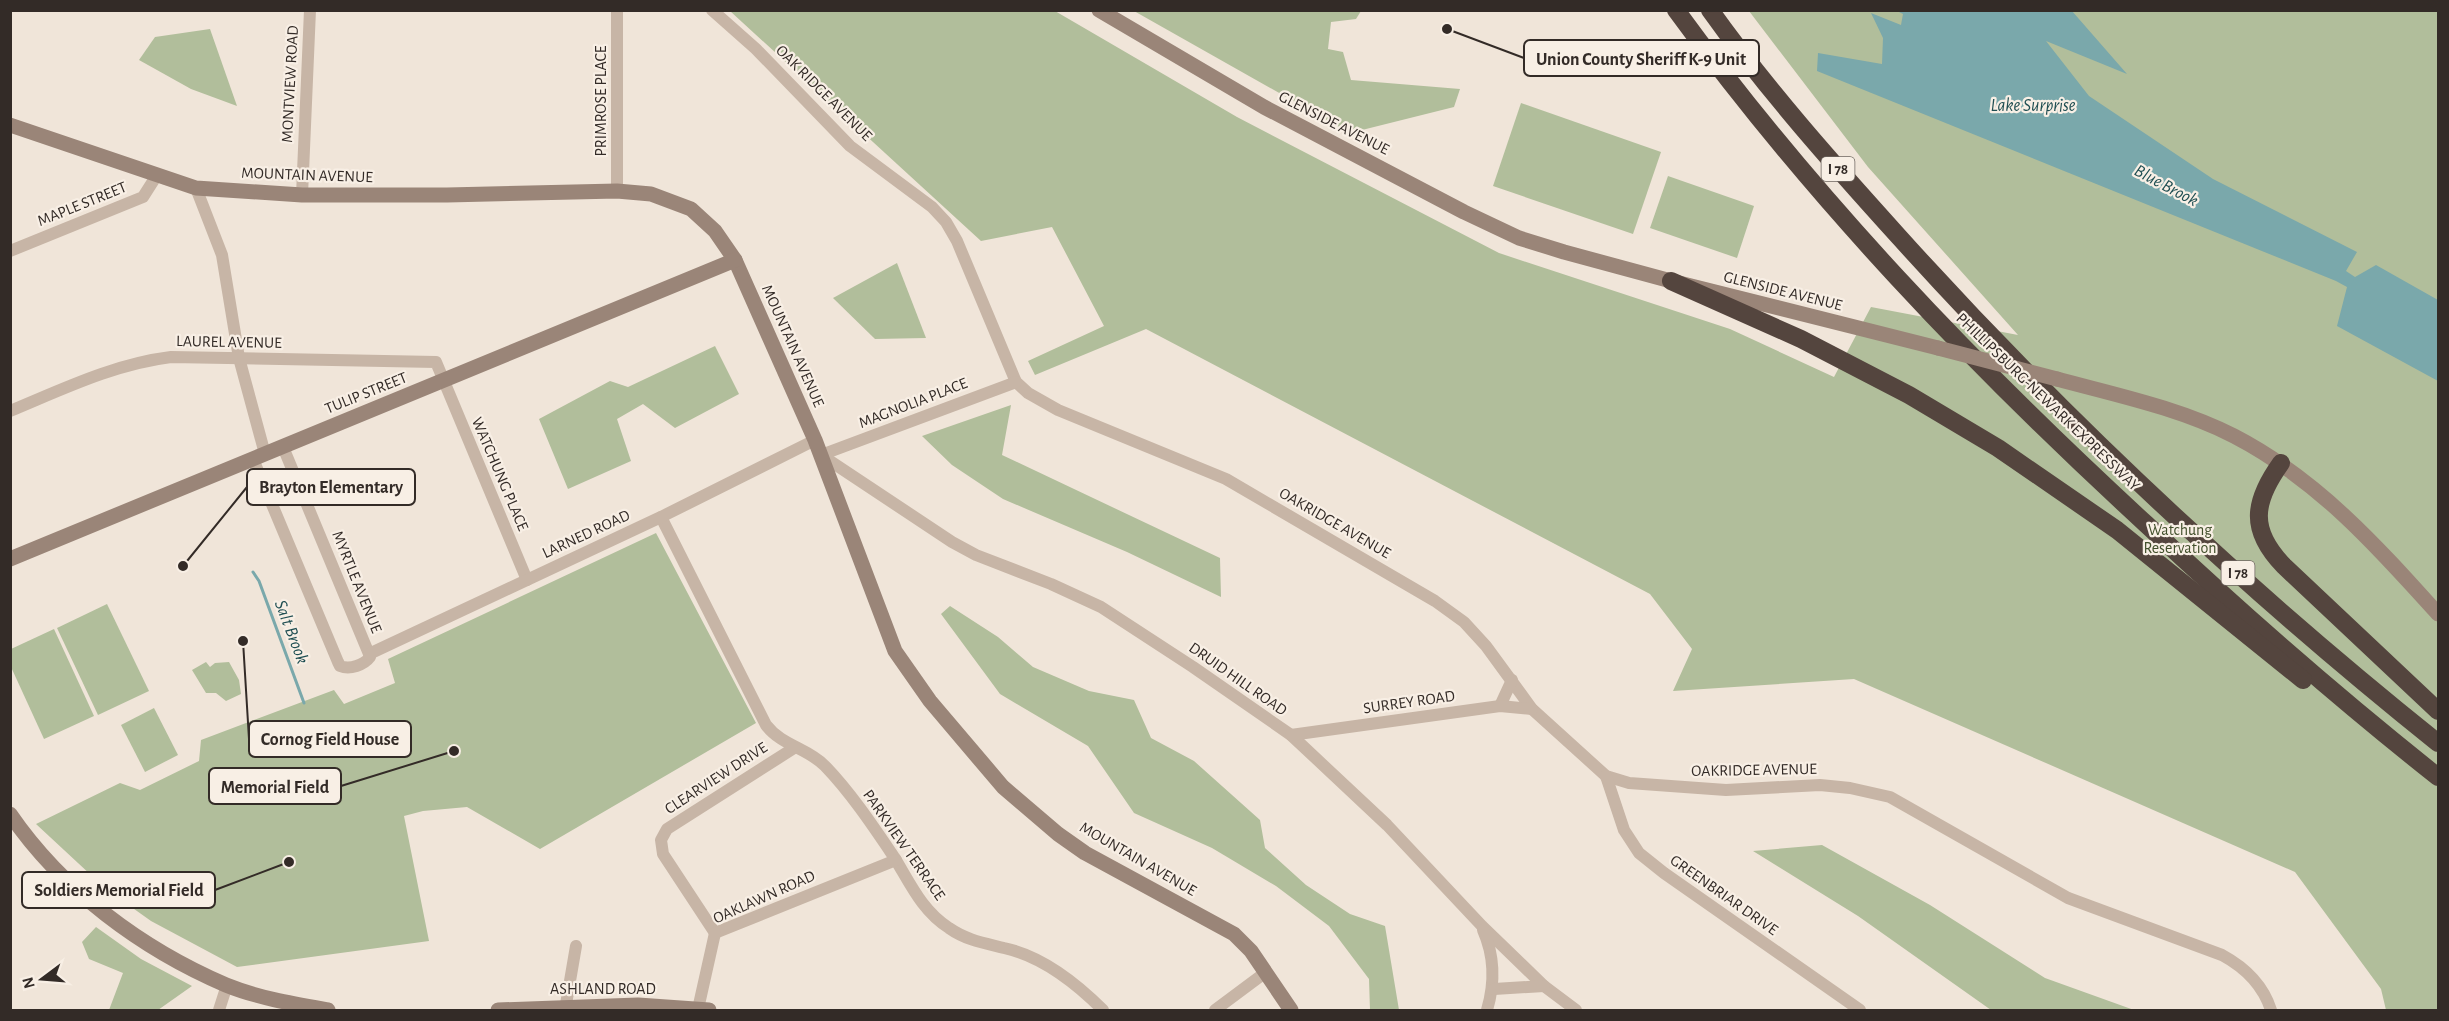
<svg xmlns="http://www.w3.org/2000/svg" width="2449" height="1021" font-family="'Alegreya Sans',sans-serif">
<rect width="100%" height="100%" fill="#f0e5d9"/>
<g fill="#b1be9b">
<path d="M730 11H1055L1237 117 1499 253 1730 329 1834 377 1871 307 2018 335 1868 167 1749 11H2438V1010H2386L2381 989 2295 872 1854 679 1673 691 1692 649 1650 594 1146 329 1035 375 1028 361 1104 326 1052 227 981 241Z"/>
<path d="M1134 11H1361L1356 19 1331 22 1328 49 1343 52 1351 80 1460 89 1454 107 1350 133Z"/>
<path d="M210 29 237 106 191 89 139 60 155 37Z"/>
<path d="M1521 103 1661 152 1633 234 1493 186Z"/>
<path d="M1668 176 1754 206 1737 258 1650 228Z"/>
<path d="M897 263 926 338 875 339 833 298Z"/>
<path d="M715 346 739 394 675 428 643 404 617 419 631 461 568 489 539 419 610 381 628 387Z"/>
<path d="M1011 405 1002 455 1220 558 1221 597 1127 552 1003 499 952 465 922 436Z"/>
<path d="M656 533 756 723 540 849 467 807 423 811 404 816 429 941 237 967 151 921 106 889 36 824 120 783 140 790 199 761 201 740 334 690 344 704 395 683 388 659Z"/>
<path d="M107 604 149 691 98 715 57 628Z"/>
<path d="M950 606 998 637 1033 667 1089 691 1134 700 1151 738 1194 761 1260 820 1265 848 1306 885 1350 914 1385 926 1399 1010H1370L1369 979 1329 926 1276 886 1212 848 1134 813 1088 746 1000 694 941 614Z"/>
<path d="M54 629 94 716 44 739 11 667V649Z"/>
<path d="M206 662 210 667 215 663 229 662 239 680 241 694 226 701 216 693H206L192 670Z"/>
<path d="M154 708 178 755 145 772 121 725Z"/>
<path d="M1822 845 1930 905 2045 978 2134 1010H1991L1858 916 1753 851Z"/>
<path d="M96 927 141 959 192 986 158 1010H109L123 973 89 959 82 942Z"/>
</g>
<path fill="#7aa8ab" d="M1897 11H2072L2127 74 2046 41 2089 96 2213 179 2357 252 2346 271 2355 277 2376 265 2438 300V381L2337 326 2347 287 2336 281 1817 71 1818 53 1882 64 1883 38 1871 13 1901 25 1903 14Z"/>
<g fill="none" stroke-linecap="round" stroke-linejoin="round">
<path stroke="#7aa8ab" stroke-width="3" d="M253 572 259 581 304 703"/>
<g stroke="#c7b5a6" stroke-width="12">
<path d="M617 10V191"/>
<path d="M712 10 756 49 850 146 932 207 946 222 957 241 1016 382 1028 393 1058 410 1226 479 1435 601 1464 622 1486 646 1532 709 1606 776 1629 783 1726 790 1820 785 1850 788 1890 797 2068 898 2222 955C2246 968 2263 985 2271 1010"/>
<path d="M196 188 222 255 239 358 265 454"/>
<path d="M302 195 310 10"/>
<path d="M10 251 143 197 157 175"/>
<path d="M10 411C63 389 114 364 171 357L436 362 527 580"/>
<path d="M821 455 952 542 976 555 1051 584 1101 607 1193 667 1291 735 1387 825 1482 926 1544 986 1576 1010"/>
<path d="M821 455 1016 382"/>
<path d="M253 459 338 662 340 666C350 670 364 665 370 657L369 654 283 447"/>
<path d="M661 517 766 725C782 746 808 748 825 766 851 793 873 826 894 857 910 883 922 911 949 928 966 940 984 943 1004 948 1042 956 1076 983 1103 1010"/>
<path d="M369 654 661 517 815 440"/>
<path d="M1500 706 1512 680"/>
<path d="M1291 735 1500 706 1532 709"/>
<path d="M1606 776 1624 830 1639 853 1664 873 1860 1010"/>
<path d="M1483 930C1495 957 1495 983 1487 1010"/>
<path d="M715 933 663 854 661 840 667 829 794 748"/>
<path d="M715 933 896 860"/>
<path d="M1494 989 1544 986"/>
<path d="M698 1009 715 933"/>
<path d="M219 1010 227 985"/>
<path d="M565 1010 576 946"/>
<path d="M1215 1010 1266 972"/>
</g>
<g stroke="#9a8578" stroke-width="15">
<path d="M1099 10 1264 107 1464 212 1519 238 1564 252 1671 281 1938 348"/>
<path d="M10 125 196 188 302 195H447L617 191 651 194 691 209 715 231 735 260 815 440 895 651 930 701 1003 787 1058 834 1085 853 1234 934 1251 951 1291 1010"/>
<path d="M2057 379C2116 395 2179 408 2234 436 2317 479 2377 546 2438 614"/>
<path d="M10 559 735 260"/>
<path d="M10 814C62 890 142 949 226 985 258 998 294 1004 328 1010"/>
<path d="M498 1010 638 1005 709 1010"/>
</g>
<g stroke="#54453e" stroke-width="18">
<path d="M1676 10C1813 198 1975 367 2146 524 2240 612 2337 697 2438 777"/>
<path d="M1710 10C1767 90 1834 165 1900 238 2065 421 2246 589 2438 743"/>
<path d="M1671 281 1801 339 1909 395 1998 448 2117 530 2303 680"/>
<path d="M2281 463C2253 502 2249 530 2284 566L2438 711"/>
</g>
<path stroke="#9a8578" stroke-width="15" d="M1938 348 2057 379"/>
</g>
<g text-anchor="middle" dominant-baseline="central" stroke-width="4.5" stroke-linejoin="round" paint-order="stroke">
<g fill="#f8efe5" stroke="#6e6660" stroke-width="1.5">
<rect x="1821.5" y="157" width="33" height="24" rx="4.5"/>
<rect x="2221.5" y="561" width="33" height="24" rx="4.5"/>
</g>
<g font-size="15" font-weight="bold" fill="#332b27">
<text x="1838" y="169">I 78</text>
<text x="2238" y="573">I 78</text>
</g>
<g font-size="16" fill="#332b27" stroke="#f8efe5">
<text transform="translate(290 84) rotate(-87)">MONTVIEW ROAD</text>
<text transform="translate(824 93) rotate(45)">OAK RIDGE AVENUE</text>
<text transform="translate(601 101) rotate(-90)">PRIMROSE PLACE</text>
<text transform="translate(1334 123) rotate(27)">GLENSIDE AVENUE</text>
<text transform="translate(307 175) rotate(2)">MOUNTAIN AVENUE</text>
<text transform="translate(82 204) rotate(-22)">MAPLE STREET</text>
<text transform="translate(1783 291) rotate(14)">GLENSIDE AVENUE</text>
<text transform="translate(229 342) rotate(1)">LAUREL AVENUE</text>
<text transform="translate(793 346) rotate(66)">MOUNTAIN AVENUE</text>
<text transform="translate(366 393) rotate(-22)">TULIP STREET</text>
<text transform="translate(2048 402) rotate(44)">PHILLIPSBURG-NEWARK EXPRESSWAY</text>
<text transform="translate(913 403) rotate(-21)">MAGNOLIA PLACE</text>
<text transform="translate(500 474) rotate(67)">WATCHUNG PLACE</text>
<text transform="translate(1335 523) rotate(30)">OAKRIDGE AVENUE</text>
<text transform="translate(586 534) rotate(-25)">LARNED ROAD</text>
<text transform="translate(357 582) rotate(68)">MYRTLE AVENUE</text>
<text transform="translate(1238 679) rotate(35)">DRUID HILL ROAD</text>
<text transform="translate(1409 702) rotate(-8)">SURREY ROAD</text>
<text transform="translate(1754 770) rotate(-1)">OAKRIDGE AVENUE</text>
<text transform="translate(716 778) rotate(-33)">CLEARVIEW DRIVE</text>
<text transform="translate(904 845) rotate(55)">PARKVIEW TERRACE</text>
<text transform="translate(1138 859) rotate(30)">MOUNTAIN AVENUE</text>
<text transform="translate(1724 895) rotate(35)">GREENBRIAR DRIVE</text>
<text transform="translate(764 897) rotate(-24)">OAKLAWN ROAD</text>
<text x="603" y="989">ASHLAND ROAD</text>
</g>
<g font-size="16" fill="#42502c" stroke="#f8efe5">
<text x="2180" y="530">Watchung<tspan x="2180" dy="18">Reservation</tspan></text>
</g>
<g font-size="18" font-style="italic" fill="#1f4e52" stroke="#f8efe5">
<text x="2033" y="106">Lake Surprise</text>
<text transform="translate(2166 186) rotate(28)">Blue Brook</text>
<text transform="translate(291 632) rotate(69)">Salt Brook</text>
</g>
</g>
<path fill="none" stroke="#332b27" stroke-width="2" d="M1447 29L1524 58M183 566L247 487M243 641L249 739M454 751L341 786M289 862L215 890"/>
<g fill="#332b27" stroke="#f8efe5" stroke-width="2">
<circle cx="1447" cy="29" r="6"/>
<circle cx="183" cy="566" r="6"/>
<circle cx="243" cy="641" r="6"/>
<circle cx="454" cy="751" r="6"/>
<circle cx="289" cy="862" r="6"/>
</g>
<g fill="#f8efe5" stroke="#332b27" stroke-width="2">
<rect x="1524" y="40" width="235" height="36" rx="6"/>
<rect x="247" y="469" width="168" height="36" rx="6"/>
<rect x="249" y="721" width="162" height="36" rx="6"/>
<rect x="209" y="768" width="132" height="36" rx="6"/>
<rect x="22" y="872" width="193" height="36" rx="6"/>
</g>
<g font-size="18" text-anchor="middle" font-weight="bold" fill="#332b27">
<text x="1641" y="65">Union County Sheriff K-9 Unit</text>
<text x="331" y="493">Brayton Elementary</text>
<text x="330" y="745">Cornog Field House</text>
<text x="275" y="793">Memorial Field</text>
<text x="119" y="896">Soldiers Memorial Field</text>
</g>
<rect width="2449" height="1021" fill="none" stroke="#332b27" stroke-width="24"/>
<g transform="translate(42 979) rotate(254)" stroke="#f8efe5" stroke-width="4.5" paint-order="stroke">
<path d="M0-4.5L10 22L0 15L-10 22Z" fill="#332b27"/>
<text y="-9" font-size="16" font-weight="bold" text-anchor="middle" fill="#332b27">N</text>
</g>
</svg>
